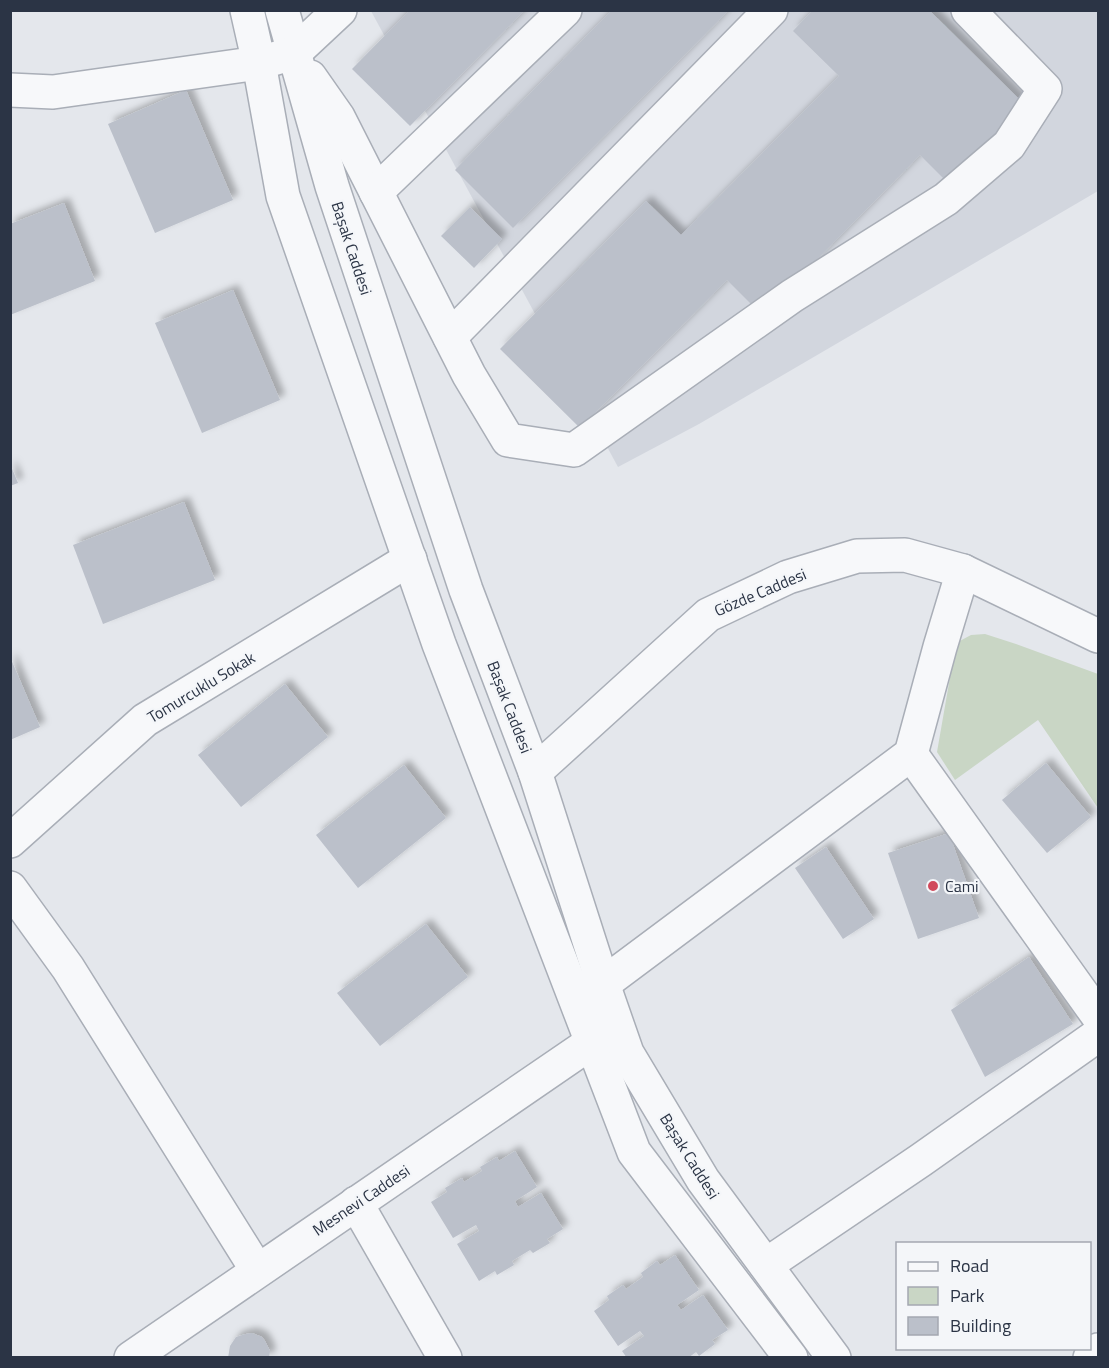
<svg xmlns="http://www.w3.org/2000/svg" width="1109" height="1368" font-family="'Titillium Web',sans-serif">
<defs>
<filter id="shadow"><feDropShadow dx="5.5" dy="-5.5" stdDeviation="3" flood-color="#0004"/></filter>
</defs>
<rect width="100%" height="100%" fill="#e4e7ec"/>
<path fill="#d2d6de" d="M371 11H1098V191L699 424 618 467Z"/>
<path fill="#c9d6c5" d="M985 634 1016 644 1098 674V808L1038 720 955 780 937 752 956 643 971 635Z"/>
<g fill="#bbc0ca" filter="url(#shadow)">
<path d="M410 10H525L410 126 352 69Z"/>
<path d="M612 10H729L513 228 455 170Z"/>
<path d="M813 10H929L1030 110 953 188 920 155 762 315 727 280 580 428 500 349 646 201 681 235 839 76 793 31Z"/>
<path d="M186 90 233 200 155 233 108 124Z"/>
<path d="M64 203 95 281 10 315V224Z"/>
<path d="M470 207 502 239 474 268 441 236Z"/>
<path d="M233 290 280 400 202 433 155 323Z"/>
<path d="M10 464 18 483 10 486Z"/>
<path d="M184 502 215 580 103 624 73 545Z"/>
<path d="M10 657 40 727 10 740Z"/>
<path d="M285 684 328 737 241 807 198 755Z"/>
<path d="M1046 763 1091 817 1047 853 1002 800Z"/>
<path d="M404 765 446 818 358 888 316 835Z"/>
<path d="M949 833 979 918 918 939 888 853Z"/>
<path d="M826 847 874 919 843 939 795 868Z"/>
<path d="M426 924 468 977 380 1046 337 993Z"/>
<path d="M1029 957 1073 1024 985 1077 951 1010Z"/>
<path d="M515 1151 537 1187 515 1201 518 1207 541 1193 563 1229 547 1239 550 1243 533 1253 530 1250 512 1261 514 1265 497 1275 495 1271 479 1281 457 1244 479 1231 476 1225 453 1238 431 1202 447 1192 445 1188 462 1178 464 1182 482 1171 480 1167 497 1157 499 1161Z"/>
<path d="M675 1255 699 1290 677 1305 681 1310 703 1295 728 1330 712 1340 715 1344 699 1356 696 1352 688 1358H627L622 1351 644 1336 640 1331 618 1346 594 1311 609 1300 607 1296 623 1285 626 1289 643 1277 641 1273 657 1261 660 1265Z"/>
<path d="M252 1333 262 1337 265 1341 270 1351 269 1358H228L230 1346 236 1337 246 1334Z"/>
</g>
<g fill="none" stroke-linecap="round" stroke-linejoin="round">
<defs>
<g id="minor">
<path d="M247 10 259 63 283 196 439 644 634 1152 791 1358"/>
<path d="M282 10 332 186 466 590 535 772 603 984 627 1053 703 1180 834 1358"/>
<path d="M310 77 338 117 469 375 508 440 574 450 792 296 946 199 1009 145 1045 89 968 10"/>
<path d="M10 90 53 92 259 63 294 53 340 10"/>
<path d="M376 192 565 10"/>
<path d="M450 337 771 10"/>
<path d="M911 754 1098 1016"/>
<path d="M535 772 708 615 788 577 857 556 905 555 963 571 1098 636"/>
<path d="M10 841 145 720 410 559"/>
<path d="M10 888 68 968 257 1270"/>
<path d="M603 984 911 754 940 647 963 571"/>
<path d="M356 1203 445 1358"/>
<path d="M766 1265 921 1160 1098 1035"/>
<path d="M131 1358 592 1042"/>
<path d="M1090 1358 1098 1350"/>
</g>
</defs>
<use href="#minor" stroke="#a9aeb7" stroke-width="36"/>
<use href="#minor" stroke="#f7f8fa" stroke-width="33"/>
</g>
<circle fill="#d1495b" stroke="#f4f6f9" stroke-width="2" cx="933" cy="886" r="6"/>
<g text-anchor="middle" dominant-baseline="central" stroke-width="4.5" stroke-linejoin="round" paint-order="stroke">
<g font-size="16" fill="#2b3445" stroke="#f4f6f9">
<text transform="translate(352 248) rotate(72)">Başak Caddesi</text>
<text transform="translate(760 592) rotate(-23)">Gözde Caddesi</text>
<text transform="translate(201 687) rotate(-31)">Tomurcuklu Sokak</text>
<text transform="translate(510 707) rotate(69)">Başak Caddesi</text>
<text transform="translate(690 1156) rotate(58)">Başak Caddesi</text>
<text transform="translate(361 1200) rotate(-34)">Mesnevi Caddesi</text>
</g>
<g font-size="16" fill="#2b3445" stroke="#f4f6f9" text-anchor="start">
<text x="945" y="886">Cami</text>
</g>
</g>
<rect width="1109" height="1368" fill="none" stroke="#2b3445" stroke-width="24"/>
<rect x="896" y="1242" width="195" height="108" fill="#f4f6f9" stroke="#a4a8b1" stroke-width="1.5"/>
<rect x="908" y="1262" width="30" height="9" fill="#f7f8fa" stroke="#a4a8b1" stroke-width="1.5"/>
<text x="950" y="1272" font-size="18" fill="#2b3445">Road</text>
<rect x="908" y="1287" width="30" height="18" fill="#c9d6c5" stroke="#a4a8b1" stroke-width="1.5"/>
<text x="950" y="1302" font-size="18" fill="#2b3445">Park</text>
<rect x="908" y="1317" width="30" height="18" fill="#bbc0ca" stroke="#a4a8b1" stroke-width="1.5"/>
<text x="950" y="1332" font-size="18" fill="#2b3445">Building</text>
</svg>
